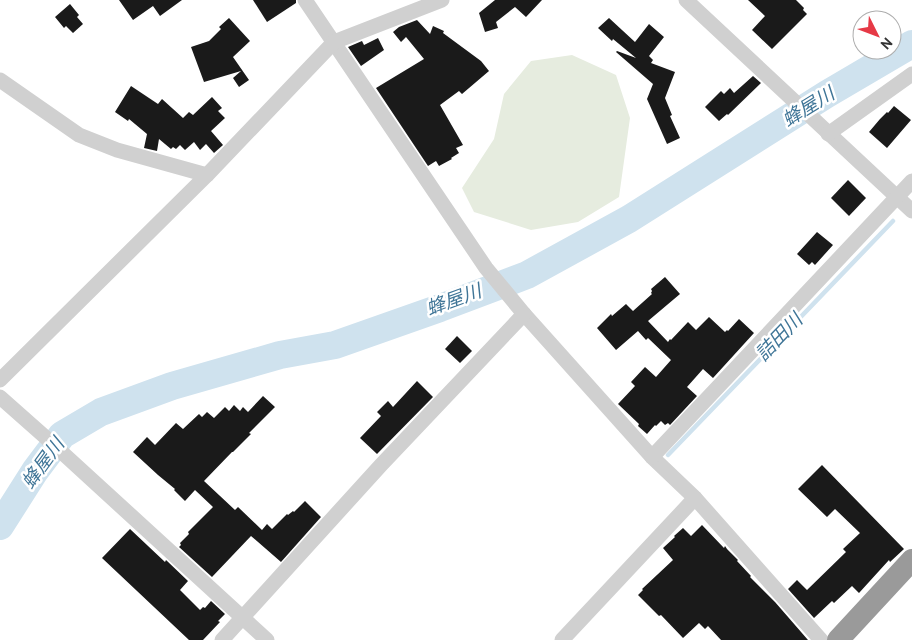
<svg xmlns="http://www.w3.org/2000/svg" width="912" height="640" font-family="Overpass,'Noto Sans JP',sans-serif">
<rect width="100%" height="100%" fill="#fff"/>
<path fill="#e6ecdf" d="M572 55 616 75 630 118 619 197 578 222 531 230 474 212 462 188 494 139 504 94 531 61Z"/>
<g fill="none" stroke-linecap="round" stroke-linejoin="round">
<path stroke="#cfe2ee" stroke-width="4.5" d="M668 455 893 221"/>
<path stroke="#cfe2ee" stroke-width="28" d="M0 526 35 471 62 435 101 412 172 386 280 355 335 345 440 308 527 275 629 219 827 94 912 44"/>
</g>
<g fill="#1a1a1a">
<path d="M119 0H182L160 16 153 6 133 20Z"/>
<path d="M253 0H296V3L267 22Z"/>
<path d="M495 0H542L526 17 515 7 496 22 498 28 485 32 479 13Z"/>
<path d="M748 0H796L804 8 803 10 807 14 772 49 752 30 765 16Z"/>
<path d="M70 4 79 15 77 17 83 24 73 33 66 26 64 28 55 17Z"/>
<path d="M229 18 250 41 233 57 249 80 239 87 233 78 241 71 204 82 191 47 209 41 221 29 219 27Z"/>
<path d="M609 18 635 42 649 24 664 37 649 56 653 60 651 63 675 72 665 98 672 115 670 116 680 138 667 144 647 99 653 84 616 52 617 51 636 58 613 39 612 41 598 28Z"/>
<path d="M417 20 430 34 433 26 444 31 443 33 481 61 489 71 462 94 459 91 440 105 463 145 456 148 459 153 451 158 452 159 439 166 436 161 428 166 376 88 424 59 406 37 401 42 393 32 399 27Z"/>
<path d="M378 38 384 50 361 66 348 47 362 41 364 45Z"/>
<path d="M753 76 761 83 728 115 727 114 719 121 705 107 721 91 724 94 730 88 734 93Z"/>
<path d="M131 86 158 104 162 99 183 118 189 112 193 115 212 97 222 108 218 111 225 118 211 131 223 145 214 153 206 144 200 150 194 142 185 150 180 145 176 149 173 147 171 149 159 139 157 151 144 148 147 134 129 119 128 121 115 112Z"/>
<path d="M894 106 911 120 887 148 869 132 880 119 887 112 888 113Z"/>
<path d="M848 180 866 198 849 216 831 198Z"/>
<path d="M817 232 833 245 815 265 812 262 809 265 797 254Z"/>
<path d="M665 277 680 294 648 321 668 342 670 339 671 340 688 322 696 330 709 317 725 332 727 330 728 331 739 319 754 333 713 378 703 369 687 387 697 396 670 425 668 423 665 425 661 421 656 426 655 425 647 434 638 426 639 424 618 404 635 386 631 382 645 367 656 377 671 360 648 338 646 340 638 331 616 350 597 328 611 314 612 316 626 304 633 311 652 294 651 293 652 291 651 289Z"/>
<path d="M457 336 472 351 460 363 445 349Z"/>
<path d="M417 381 433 397 377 454 360 438 381 416 377 412 388 401 393 407Z"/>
<path d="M263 396 275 407 249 433 251 434 233 452H232L204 481 235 510 238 507 262 530 267 524 272 529 287 514 288 515 293 511 294 512 305 501 321 517 281 562 251 536 212 577 179 547 181 545 180 543 189 534 188 532 213 507 195 490 185 501 174 490 175 489 158 475 133 452 147 437 155 445 176 423 183 429 199 414 202 417 207 412 214 418 225 407 229 411 234 405 240 411 243 407 248 412Z"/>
<path d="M822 465 904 549 890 562 889 560 859 593 852 586 834 603 832 601 814 618 788 589 797 580 807 590 846 552 843 549 860 533 835 509 827 517 798 489Z"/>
<path d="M702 525 724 548 725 546 727 549 738 560 737 561 751 576 750 577 775 602 808 640H721L708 626 705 629 699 623 683 638 661 615 659 616 638 595 643 590 642 589 673 560 663 548 675 537 674 536 683 528 691 536Z"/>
<path d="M130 529 165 562 166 560 188 581 180 590 200 610 203 607 205 608 211 601 225 614 218 621 220 622 203 640H189L102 558Z"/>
</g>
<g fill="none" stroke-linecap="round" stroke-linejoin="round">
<g stroke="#d0d0d0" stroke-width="15">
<path d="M305 0 486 268 524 314 652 457 695 498 821 640"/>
<path d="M686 0 912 211"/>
<path d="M0 80 79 135 117 150 207 175"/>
<path d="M828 134 912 74"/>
<path d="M0 380 207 175 334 42 442 0"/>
<path d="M0 397 44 436 267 640"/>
<path d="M652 457 912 181"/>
<path d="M222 640 381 465 524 314"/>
<path d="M562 640 695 498"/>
</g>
<path stroke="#9a9a9a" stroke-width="22" d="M838 640 912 560"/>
</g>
<g text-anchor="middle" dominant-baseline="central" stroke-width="5" stroke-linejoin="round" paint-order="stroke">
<g font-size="19" font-style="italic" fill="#3f7597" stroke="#fff">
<text transform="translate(809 108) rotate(-32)">蜂屋川</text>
<text transform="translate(454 301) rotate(-20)">蜂屋川</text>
<text transform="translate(780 338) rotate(-46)">詰田川</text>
<text transform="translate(44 464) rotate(-54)">蜂屋川</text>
</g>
</g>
<g transform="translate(877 35) rotate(132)"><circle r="24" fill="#ffffff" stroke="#adadad"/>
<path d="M0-4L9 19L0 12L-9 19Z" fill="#e63946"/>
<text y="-8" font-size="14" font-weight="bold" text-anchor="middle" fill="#333333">N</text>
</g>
</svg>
